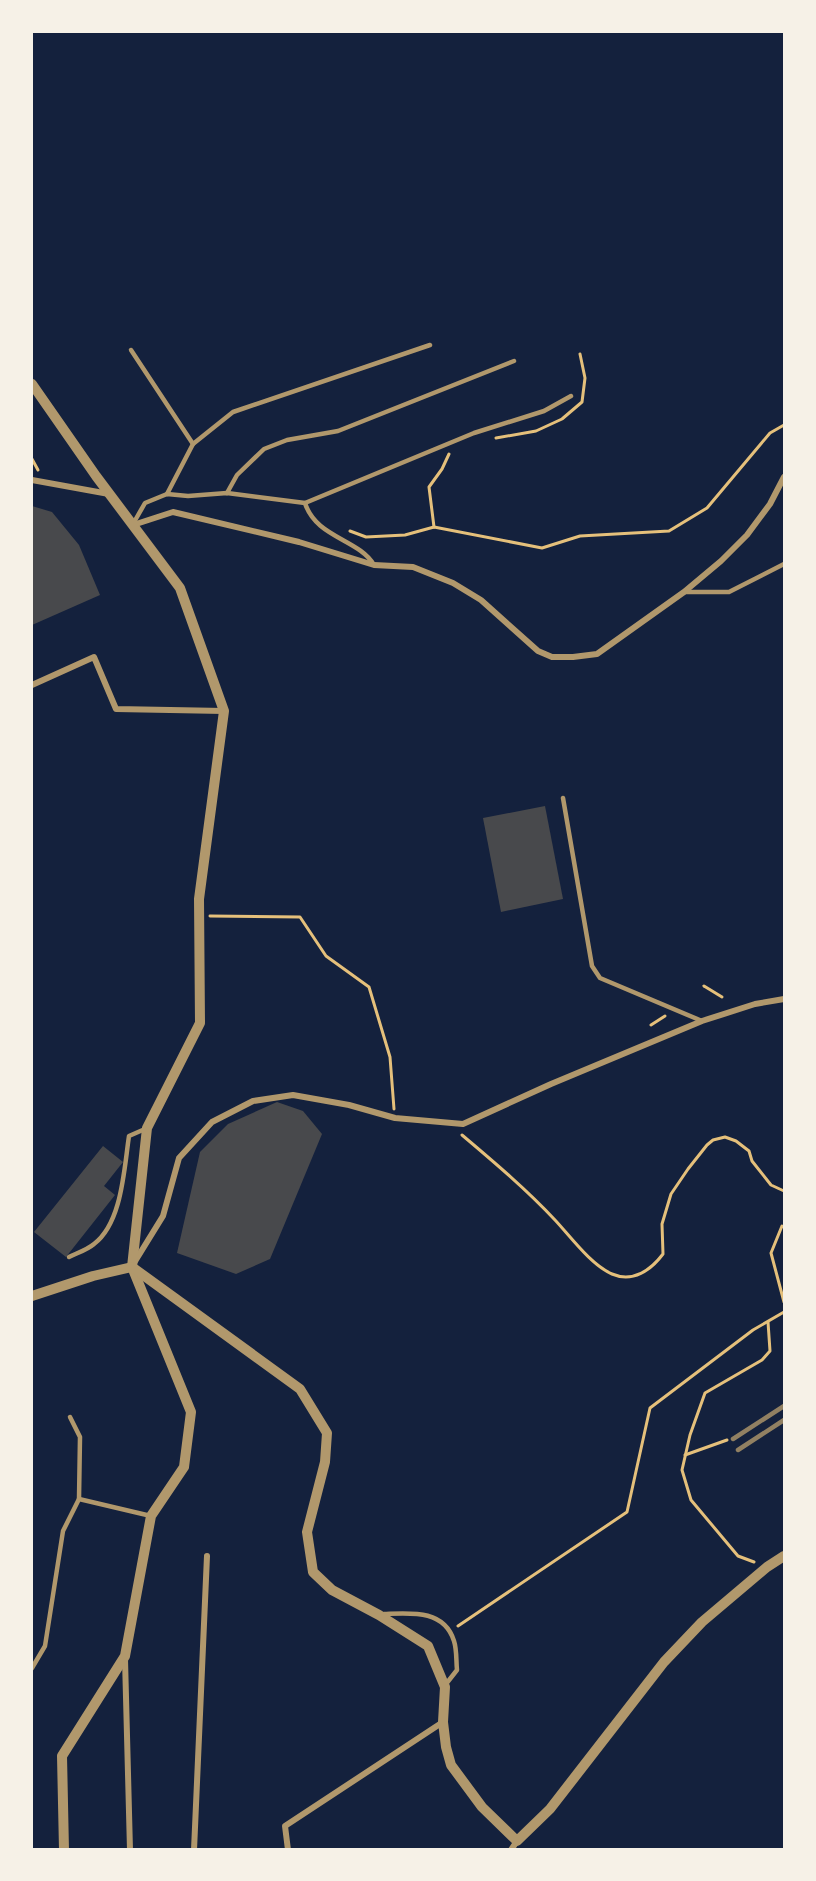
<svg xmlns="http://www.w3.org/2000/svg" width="816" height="1881" font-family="'Asap Condensed',sans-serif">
<rect width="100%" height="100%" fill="#14213d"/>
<g fill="#48494c">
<path d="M32 506 52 512 79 545 100 595 32 625Z"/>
<path d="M545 806 563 899 501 912 483 818Z"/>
<path d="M277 1102 303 1111 322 1134 270 1259 236 1274 177 1253 200 1152 228 1124Z"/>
<path d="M103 1146 123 1162 104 1186 115 1195 66 1257 34 1232Z"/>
</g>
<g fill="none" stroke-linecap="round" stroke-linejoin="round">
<g stroke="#e5c07b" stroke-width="3">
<path d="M496 438 536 431 562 419 582 402 585 378 580 354"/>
<path d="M32 459 38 470"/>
<path d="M434 527 429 487 442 469 449 454"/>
<path d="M350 531 366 537 405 535 434 527 542 548 580 536 669 531 707 508 770 433 784 425"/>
<path d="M210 916 300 917 326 956 369 987 390 1057 394 1109"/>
<path d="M704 986 722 997"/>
<path d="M651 1025 665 1016"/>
<path d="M462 1135C494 1162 527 1190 555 1220 570 1236 591 1265 612 1274 633 1283 651 1270 663 1254L662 1224 671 1194 688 1169 707 1145 713 1140 725 1137 736 1141 749 1151 752 1161 771 1185 784 1191"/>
<path d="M784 1227 782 1226 771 1253 784 1302"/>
<path d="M685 1455 727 1440"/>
<path d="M754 1562 738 1556 691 1500 682 1470 690 1435 705 1393 762 1360 770 1351 768 1322"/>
<path d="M458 1626 627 1512 650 1408 753 1330 784 1312"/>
</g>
<g stroke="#b1986c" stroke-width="4.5">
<path d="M131 350 193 444"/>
<path d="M227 493 237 475 264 449 287 440 338 431 514 361"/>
<path d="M167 494 193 444 233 412 430 345"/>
<path d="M133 524 145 503 167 494 188 496 227 493 305 503"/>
<path d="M374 565C359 539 316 538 305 503L474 433 544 411 571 396"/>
<path d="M684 592H729L784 564"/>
<path d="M563 798 592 966 600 978 702 1021"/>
<path d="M69 1257C77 1253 87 1250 94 1244 122 1223 124 1169 129 1136L145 1129"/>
<path d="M70 1417 80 1437 79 1499"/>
<path d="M384 1614C410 1613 444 1609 454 1641 457 1650 456 1661 457 1670L446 1684"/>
<path d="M32 1668 45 1646 63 1531 79 1499 151 1516"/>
</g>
<g stroke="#b1986c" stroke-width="6">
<path d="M32 480 109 494"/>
<path d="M133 525 173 512 299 542 374 565 413 567 453 583 481 600 538 651 552 657H573L597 654 684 592 721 561 747 535 770 504 784 477"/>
<path d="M32 685 94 657 116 709 224 711"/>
<path d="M134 1263 163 1216 179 1158 212 1122 253 1101 293 1095 349 1105 395 1118 463 1124 551 1084 702 1021 755 1004 784 999"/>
<path d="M125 1659 130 1850"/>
<path d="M194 1850 207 1556"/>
<path d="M288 1850 285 1826 443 1722"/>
<path d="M511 1850 517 1841"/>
</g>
<g stroke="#b1986c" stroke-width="10">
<path d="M32 384 96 476 180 588 224 711 199 899 200 1023 147 1128 132 1267 191 1412 184 1467 151 1516 125 1656 62 1756 64 1850"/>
<path d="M32 1296 93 1276 132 1267 300 1389 327 1433 325 1462 307 1532 313 1572 332 1590 379 1615 428 1646 445 1687 443 1722 446 1747 451 1765 482 1807 517 1841 550 1809 664 1662 702 1622 767 1567 784 1556"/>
</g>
<g stroke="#918062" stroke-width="4.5">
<path d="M733 1439 784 1406"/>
<path d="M738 1450 784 1420"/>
</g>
</g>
<rect width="816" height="1881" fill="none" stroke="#f6f1e7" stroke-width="66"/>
</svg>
